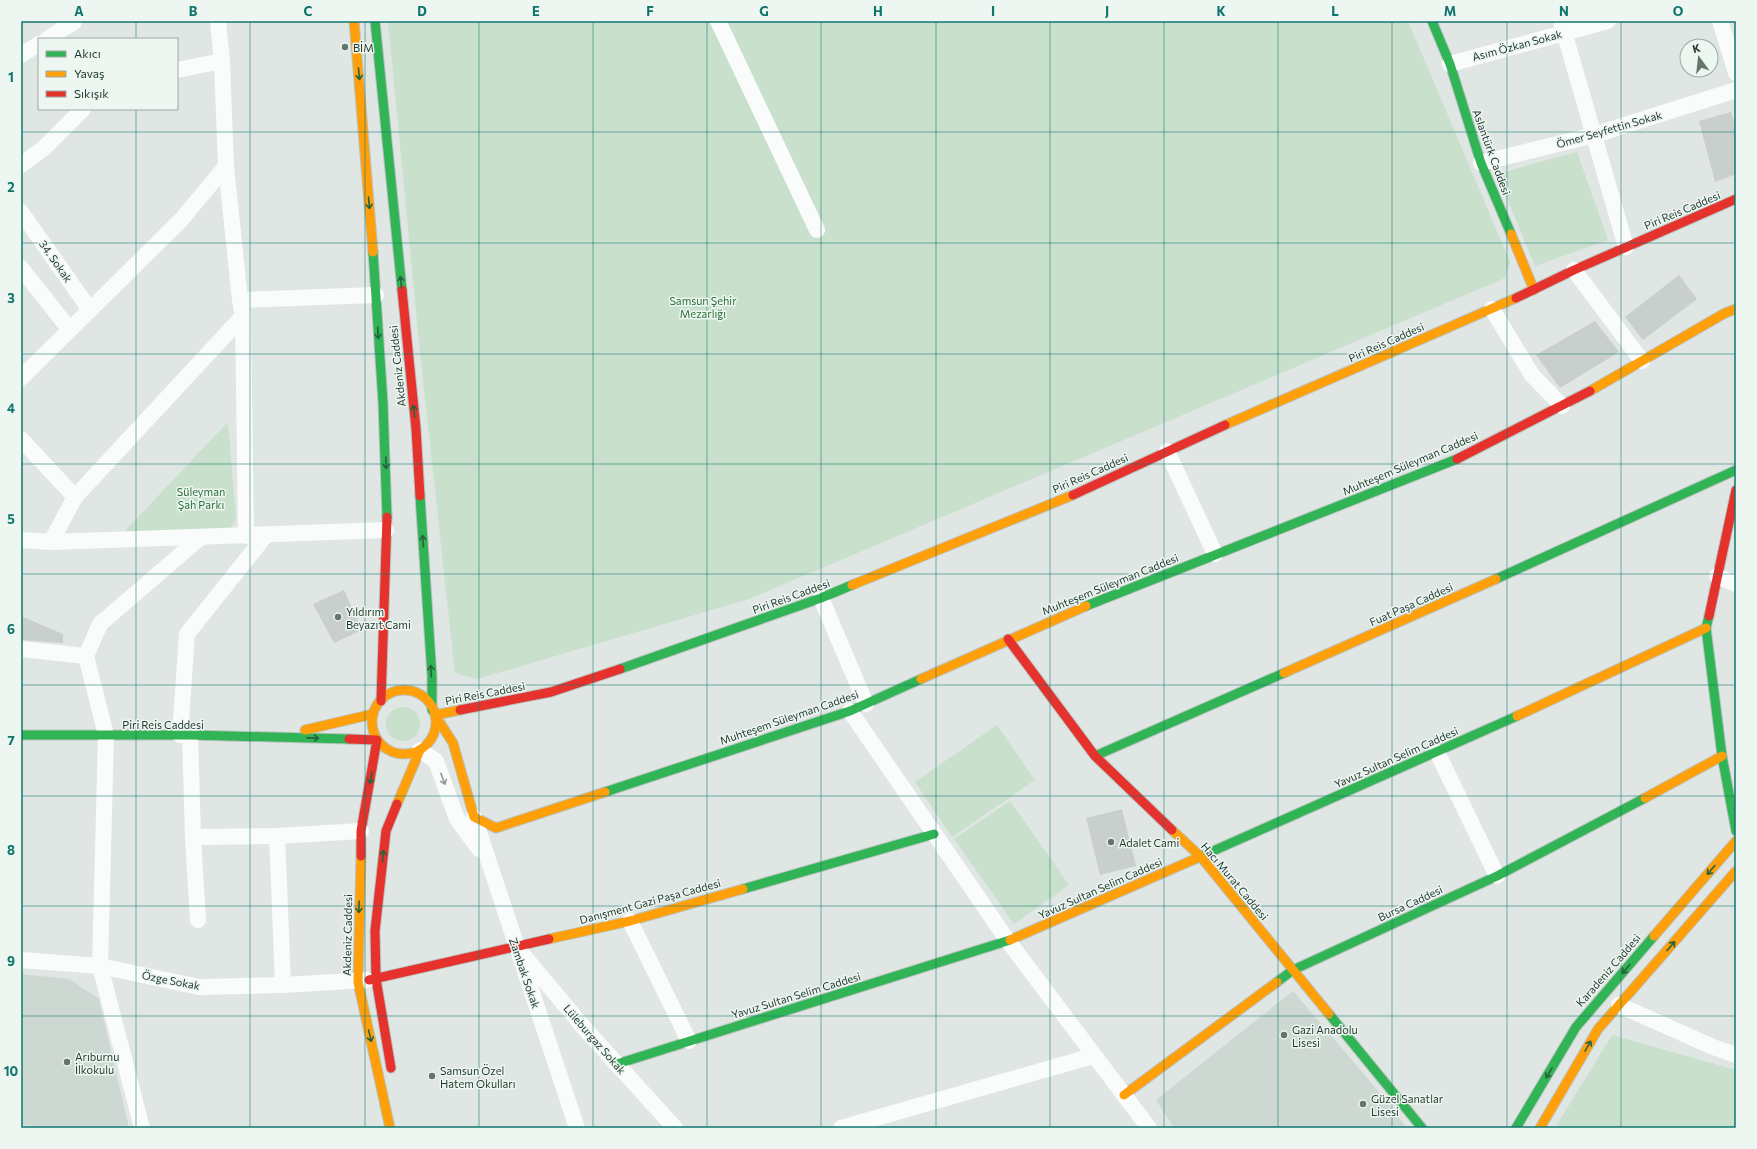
<svg xmlns="http://www.w3.org/2000/svg" width="1757" height="1149" font-family="Commissioner,sans-serif">
<rect width="100%" height="100%" fill="#e0e6e3"/>
<g fill="#cdd8d2">
<path d="M21 974 69 979 99 999 129 1128H67L21 1125Z"/>
<path d="M1293 991 1369 1080 1407 1128H1174L1156 1100Z"/>
</g>
<g fill="#c8e0cc">
<path d="M388 21H1408L1510 262 1505 278 749 599 477 679 455 673 420 352Z"/>
<path d="M1577 152 1608 240 1535 266 1497 174Z"/>
<path d="M228 422 236 519 230 530 124 532Z"/>
<circle cx="403" cy="724" r="17"/>
<path d="M997 725 1035 780 952 837 915 782Z"/>
<path d="M1010 801 1069 885 1014 924 954 839Z"/>
<path d="M1612 1035 1736 1070V1128H1555Z"/>
</g>
<g fill="#c9cfcc">
<path d="M1731 112 1736 127V174L1715 182 1699 121Z"/>
<path d="M1679 275 1697 299 1643 340 1625 317Z"/>
<path d="M1595 321 1619 352 1560 388 1536 355Z"/>
<path d="M344 590 362 630 334 643 313 604Z"/>
<path d="M21 616 63 634V643L21 640Z"/>
<path d="M1122 809 1136 866 1100 875 1086 818Z"/>
</g>
<g fill="none" stroke-linecap="round" stroke-linejoin="round">
<defs>
<g id="fast">
<path d="M375 21 402 290"/>
<path d="M1432 21 1450 64 1481 163 1511 234"/>
<path d="M373 252 383 403 387 517"/>
<path d="M420 496 432 676V710"/>
<path d="M1496 579 1736 470"/>
<path d="M1086 606 1457 459"/>
<path d="M1709 616 1706 628 1722 756 1736 831"/>
<path d="M620 669 821 598 852 585"/>
<path d="M21 735H190L349 739"/>
<path d="M1095 756 1284 673"/>
<path d="M605 792 850 711 921 679"/>
<path d="M1195 859 1517 716"/>
<path d="M743 889 934 834"/>
<path d="M1277 982 1293 970 1497 876 1645 798"/>
<path d="M1329 1014 1422 1128"/>
<path d="M617 1064 1010 940"/>
<path d="M1516 1128 1576 1027 1654 936"/>
</g>
<g id="slow">
<path d="M354 21 373 252"/>
<path d="M1511 234 1534 290"/>
<path d="M1590 391 1725 313 1736 309"/>
<path d="M1225 425 1516 298"/>
<path d="M852 585 1073 495"/>
<path d="M1284 673 1496 579"/>
<path d="M921 679 1086 606"/>
<circle cx="404" cy="722" r="32"/>
<path d="M460 710 435 715 453 743 474 817 496 828 605 792"/>
<path d="M1517 716 1706 628"/>
<path d="M305 730 373 714"/>
<path d="M1645 798 1722 756"/>
<path d="M397 804 420 750"/>
<path d="M1172 830 1201 857 1329 1014"/>
<path d="M361 856 358 982 390 1128"/>
<path d="M1654 936 1736 841"/>
<path d="M549 939 630 921 743 889"/>
<path d="M1010 940 1195 859"/>
<path d="M1124 1095 1277 982"/>
<path d="M1540 1128 1598 1029 1736 871"/>
</g>
<g id="jam">
<path d="M402 290 416 429 420 496"/>
<path d="M1516 298 1574 270 1736 199"/>
<path d="M1457 459 1590 391"/>
<path d="M1073 495 1225 425"/>
<path d="M1709 616 1736 490"/>
<path d="M1008 639 1095 756 1172 830"/>
<path d="M381 701 387 517"/>
<path d="M460 710 551 692 620 669"/>
<path d="M349 739 377 740 361 831V856"/>
<path d="M369 980 549 939"/>
<path d="M391 1068 376 979 375 931 386 831 397 804"/>
</g>
</defs>
<use href="#fast" stroke="#b9c3be" stroke-width="11"/>
<use href="#slow" stroke="#b9c3be" stroke-width="11"/>
<use href="#jam" stroke="#b9c3be" stroke-width="11"/>
<g stroke="#fafbfb" stroke-width="16">
<path d="M218 21 222 61 226 166 240 300 243 316 246 536"/>
<path d="M718 21 817 230"/>
<path d="M1561 21 1626 247"/>
<path d="M1720 21 1736 73"/>
<path d="M47 39 74 22"/>
<path d="M21 55 39 44"/>
<path d="M1450 64 1608 21"/>
<path d="M177 70 222 61"/>
<path d="M1481 163 1594 135 1736 90"/>
<path d="M21 165 44 148 83 109"/>
<path d="M21 212 90 310"/>
<path d="M21 268 70 330"/>
<path d="M1574 270 1642 361"/>
<path d="M240 300 376 295"/>
<path d="M1492 309 1532 375 1562 406"/>
<path d="M21 378 181 220 226 166"/>
<path d="M21 439 75 497"/>
<path d="M1167 451 1215 554"/>
<path d="M21 540 51 542 386 530"/>
<path d="M51 542 75 497 243 316"/>
<path d="M1717 576 1736 584"/>
<path d="M821 598 866 704"/>
<path d="M21 649 86 656"/>
<path d="M850 711 1008 941 1149 1128"/>
<path d="M180 735 187 634 266 535"/>
<path d="M190 735 193 837 198 920"/>
<path d="M420 750 436 761 457 819 479 849"/>
<path d="M1437 752 1497 876"/>
<path d="M474 817 577 1128"/>
<path d="M277 836 283 985"/>
<path d="M193 837 277 836 361 831"/>
<path d="M630 921 689 1041"/>
<path d="M523 955 586 1030 675 1128"/>
<path d="M21 960 100 966 199 987 283 985 367 980"/>
<path d="M1619 1005 1713 1047 1736 1055"/>
<path d="M142 1128 100 966 106 735 86 656 100 624 201 537"/>
<path d="M841 1128 1093 1056"/>
</g>
<use href="#fast" stroke="#30b455" stroke-width="9"/>
<use href="#slow" stroke="#ff9f0a" stroke-width="9"/>
<use href="#jam" stroke="#e5322d" stroke-width="9"/>
</g>
<defs><path id="oneway-shaft" d="M-6 0H5M1.5-3L5.5 0L1.5 3" fill="none" stroke-width="1.6" stroke-linecap="round" stroke-linejoin="round"/></defs>
<g stroke="#25633c">
<use href="#oneway-shaft" transform="translate(359 74) rotate(85)"/>
<use href="#oneway-shaft" transform="translate(369 203) rotate(85)"/>
<use href="#oneway-shaft" transform="translate(401 282) rotate(-96)"/>
<use href="#oneway-shaft" transform="translate(378 333) rotate(87)"/>
<use href="#oneway-shaft" transform="translate(414 411) rotate(-96)"/>
<use href="#oneway-shaft" transform="translate(386 463) rotate(89)"/>
<use href="#oneway-shaft" transform="translate(423 541) rotate(-94)"/>
<use href="#oneway-shaft" transform="translate(431 671) rotate(-93)"/>
<use href="#oneway-shaft" transform="translate(313 738) rotate(1)"/>
<use href="#oneway-shaft" transform="translate(371 778) rotate(100)"/>
<use href="#oneway-shaft" transform="translate(383 856) rotate(-84)"/>
<use href="#oneway-shaft" transform="translate(1711 870) rotate(131)"/>
<use href="#oneway-shaft" transform="translate(359 907) rotate(91)"/>
<use href="#oneway-shaft" transform="translate(1671 946) rotate(-49)"/>
<use href="#oneway-shaft" transform="translate(1626 969) rotate(131)"/>
<use href="#oneway-shaft" transform="translate(370 1036) rotate(77)"/>
<use href="#oneway-shaft" transform="translate(1588 1046) rotate(-60)"/>
<use href="#oneway-shaft" transform="translate(1549 1073) rotate(121)"/>
</g>
<use stroke="#8c9a94" href="#oneway-shaft" transform="translate(443 779) rotate(70)"/>
<path fill="none" stroke="#0f766e" stroke-width="1" stroke-opacity="0.55" d="M136 21V39M250 21V1128M365 21V1128M479 21V1128M593 21V1128M707 21V1128M821 21V1128M936 21V1128M1050 21V1128M1164 21V1128M1278 21V1128M1392 21V1128M1507 21V1128M1621 21V1128M136 109V1128M21 132H1736M21 243H1736M21 354H1736M21 464H1736M21 574H1736M21 685H1736M21 796H1736M21 906H1736M21 1016H1736"/>
<g fill="#63756d" stroke="#edf6f0" stroke-width="1.5">
<circle cx="345" cy="47" r="4"/>
<circle cx="338" cy="617" r="4"/>
<circle cx="1111" cy="842" r="4"/>
<circle cx="1284" cy="1035" r="4"/>
<circle cx="67" cy="1062" r="4"/>
<circle cx="432" cy="1076" r="4"/>
<circle cx="1363" cy="1104" r="4"/>
</g>
<g text-anchor="middle" dominant-baseline="central" stroke-width="3" stroke-linejoin="round" paint-order="stroke">
<g font-size="11" fill="#1f382e" stroke="#edf6f0">
<text transform="translate(1517 45) rotate(-15)">Asım Özkan Sokak</text>
<text transform="translate(1609 129) rotate(-16)">Ömer Seyfettin Sokak</text>
<text transform="translate(1492 152) rotate(70)">Aslantürk Caddesi</text>
<text transform="translate(1682 210) rotate(-23)">Piri Reis Caddesi</text>
<text transform="translate(56 261) rotate(55)">34. Sokak</text>
<text transform="translate(1386 342) rotate(-24)">Piri Reis Caddesi</text>
<text transform="translate(397 366) rotate(-96)">Akdeniz Caddesi</text>
<text transform="translate(1410 463) rotate(-23)">Muhteşem Süleyman Caddesi</text>
<text transform="translate(1090 473) rotate(-24)">Piri Reis Caddesi</text>
<text transform="translate(1110 584) rotate(-22)">Muhteşem Süleyman Caddesi</text>
<text transform="translate(791 596) rotate(-20)">Piri Reis Caddesi</text>
<text transform="translate(1411 604) rotate(-24)">Fuat Paşa Caddesi</text>
<text transform="translate(485 693) rotate(-11)">Piri Reis Caddesi</text>
<text transform="translate(789 717) rotate(-19)">Muhteşem Süleyman Caddesi</text>
<text x="163" y="724">Piri Reis Caddesi</text>
<text transform="translate(1396 757) rotate(-24)">Yavuz Sultan Selim Caddesi</text>
<text transform="translate(1235 881) rotate(50)">Hacı Murat Caddesi</text>
<text transform="translate(1100 888) rotate(-24)">Yavuz Sultan Selim Caddesi</text>
<text transform="translate(650 901) rotate(-15)">Danışment Gazi Paşa Caddesi</text>
<text transform="translate(1410 903) rotate(-25)">Bursa Caddesi</text>
<text transform="translate(347 935) rotate(-89)">Akdeniz Caddesi</text>
<text transform="translate(1608 970) rotate(-49)">Karadeniz Caddesi</text>
<text transform="translate(525 973) rotate(71)">Zambak Sokak</text>
<text transform="translate(171 980) rotate(11)">Özge Sokak</text>
<text transform="translate(796 995) rotate(-17)">Yavuz Sultan Selim Caddesi</text>
<text transform="translate(595 1039) rotate(49)">Lüleburgaz Sokak</text>
</g>
<g font-size="11" fill="#1f382e" stroke="#edf6f0" text-anchor="start">
<text x="353" y="47">BİM</text>
<text x="346" y="611">Yıldırım<tspan x="346" dy="13">Beyazıt Cami</tspan></text>
<text x="1119" y="842">Adalet Cami</text>
<text x="1292" y="1029">Gazi Anadolu<tspan x="1292" dy="13">Lisesi</tspan></text>
<text x="75" y="1056">Arıburnu<tspan x="75" dy="13">İlkokulu</tspan></text>
<text x="440" y="1070">Samsun Özel<tspan x="440" dy="13">Hatem Okulları</tspan></text>
<text x="1371" y="1098">Güzel Sanatlar<tspan x="1371" dy="13">Lisesi</tspan></text>
</g>
<g font-size="11" fill="#2a6f3a" stroke="#edf6f0">
<text x="703" y="300">Samsun Şehir<tspan x="703" dy="13">Mezarlığı</tspan></text>
<text x="201" y="491">Süleyman<tspan x="201" dy="13">Şah Parkı</tspan></text>
</g>
</g>
<rect width="1757" height="1149" fill="none" stroke="#edf6f0" stroke-width="44"/>
<rect x="38" y="38" width="140" height="72" fill="#edf6f0" stroke="#9baaa2"/>
<rect x="46" y="51" width="20" height="6" fill="#30b455" stroke="#9baaa2"/>
<text x="74" y="58" font-size="12" fill="#1f382e">Akıcı</text>
<rect x="46" y="71" width="20" height="6" fill="#ff9f0a" stroke="#9baaa2"/>
<text x="74" y="78" font-size="12" fill="#1f382e">Yavaş</text>
<rect x="46" y="91" width="20" height="6" fill="#e5322d" stroke="#9baaa2"/>
<text x="74" y="98" font-size="12" fill="#1f382e">Sıkışık</text>
<g transform="translate(1699 58) rotate(345)"><circle r="19" fill="#edf6f0" stroke="#9baaa2"/>
<path d="M0-3L7 15L0 10L-7 15Z" fill="#63756d"/>
<text y="-6" font-size="11" font-weight="bold" text-anchor="middle" fill="#1f382e">K</text>
</g>
<rect x="22" y="22" width="1713" height="1105" fill="none" stroke="#0f766e" stroke-width="1.5"/>
<g font-size="13" text-anchor="middle" font-weight="bold" fill="#0f766e">
<text x="79" y="16">A</text>
<text x="193" y="16">B</text>
<text x="308" y="16">C</text>
<text x="422" y="16">D</text>
<text x="536" y="16">E</text>
<text x="650" y="16">F</text>
<text x="764" y="16">G</text>
<text x="878" y="16">H</text>
<text x="993" y="16">I</text>
<text x="1107" y="16">J</text>
<text x="1221" y="16">K</text>
<text x="1335" y="16">L</text>
<text x="1450" y="16">M</text>
<text x="1564" y="16">N</text>
<text x="1678" y="16">O</text>
<text x="11" y="82">1</text>
<text x="11" y="192">2</text>
<text x="11" y="303">3</text>
<text x="11" y="413">4</text>
<text x="11" y="524">5</text>
<text x="11" y="634">6</text>
<text x="11" y="745">7</text>
<text x="11" y="855">8</text>
<text x="11" y="966">9</text>
<text x="11" y="1076">10</text>
</g>
</svg>
